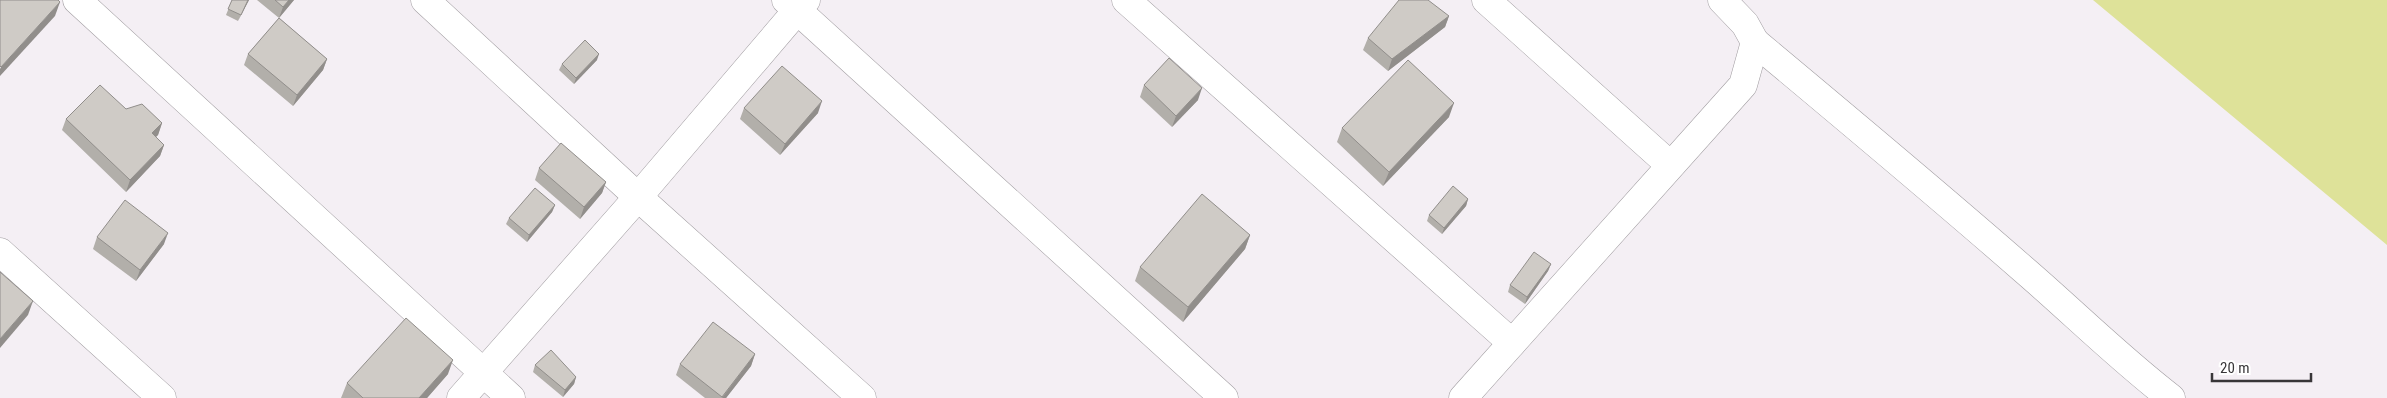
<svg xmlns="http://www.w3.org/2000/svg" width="2387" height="398" font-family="'Roboto Condensed',sans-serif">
<rect width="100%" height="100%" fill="#f4eff4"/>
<path fill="#dee299" d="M2093 0H2387V246V245Z"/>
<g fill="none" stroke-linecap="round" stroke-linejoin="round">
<defs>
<g id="minor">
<path d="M77 0 511 398"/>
<path d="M425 0 638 197 862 398"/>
<path d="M786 0 1224 398"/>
<path d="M1126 0 1512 343"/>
<path d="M1486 0 1670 165"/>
<path d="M1755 42C1845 117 1935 192 2023 269 2073 312 2119 358 2171 398"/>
<path d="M0 252 162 398"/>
<path d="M461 398 638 197 806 0"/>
<path d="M1463 398 1743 85 1755 42 1745 24 1722 0"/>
</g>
</defs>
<use href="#minor" stroke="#a19da1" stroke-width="29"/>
<use href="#minor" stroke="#fff" stroke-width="28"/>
</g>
<g fill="#b2afaa">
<path d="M232 0H249L238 21 226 15Z"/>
<path d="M257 0H294L279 18 327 59 323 70 293 106 244 65 248 54 279 18Z"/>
<path d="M1449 16 1445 27 1388 71 1363 50 1368 38Z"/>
<path d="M597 60 574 84 559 70 562 64Z"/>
<path d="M1144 85 1198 100 1172 127 1140 97Z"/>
<path d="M744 108 818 113 780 155 740 119Z"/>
<path d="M126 109 162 123 158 135 156 137 164 145 160 156 126 192 62 130 66 119Z"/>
<path d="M1449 117 1383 186 1337 142 1342 128Z"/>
<path d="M539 168 606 182 602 193 580 219 535 180Z"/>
<path d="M1468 199 1466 206 1442 234 1427 221 1429 215Z"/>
<path d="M555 205 552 212 527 242 506 224 509 218Z"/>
<path d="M1250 235 1245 249 1183 322 1135 281 1140 267Z"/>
<path d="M97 237 164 244 136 281 93 249Z"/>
<path d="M1551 264 1548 271 1525 304 1508 292 1510 285Z"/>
<path d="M755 354 751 366 726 398H705L676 375 680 364Z"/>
<path d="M535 365 576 377 574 384 563 397 533 372Z"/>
<path d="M448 374 427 398H341L347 383Z"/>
</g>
<g fill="#918e8b">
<path d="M248 0H249L238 21 241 15Z"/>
<path d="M289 0H294L279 18 283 7Z"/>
<path d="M60 2 55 16 0 76V69L1 67Z"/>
<path d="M1449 16 1445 27 1388 71 1392 59Z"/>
<path d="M599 54 597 60 574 84 576 78Z"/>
<path d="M327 59 323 70 293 106 297 95Z"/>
<path d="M1202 88 1198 100 1172 127 1176 116Z"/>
<path d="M822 101 818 113 780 155 785 144Z"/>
<path d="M1454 103 1449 117 1383 186 1389 172Z"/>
<path d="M162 123 158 135 148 144 152 133Z"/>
<path d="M164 145 160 156 126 192 130 180Z"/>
<path d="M606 182 602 193 580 219 584 207Z"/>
<path d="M1468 199 1466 206 1442 234 1444 228Z"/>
<path d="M555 205 552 212 527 242 529 235Z"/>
<path d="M168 233 164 244 136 281 140 270Z"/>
<path d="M1250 235 1245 249 1183 322 1188 307Z"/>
<path d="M1551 264 1548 271 1525 304 1527 297Z"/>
<path d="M33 301 28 315 0 348V339Z"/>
<path d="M755 354 751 366 726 398H722Z"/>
<path d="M453 360 448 374 427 398H419Z"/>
<path d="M576 377 574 384 563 397 565 390Z"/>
</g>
<g fill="#cfcbc6" stroke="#918e8b">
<path d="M0 0H58L60 2 1 67 0 66Z"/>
<path d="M232 0H248L241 15 228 9Z"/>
<path d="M275 0H289L283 7Z"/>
<path d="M1399 0H1428L1449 16 1392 59 1368 38Z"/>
<path d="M279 18 327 59 297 95 248 54Z"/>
<path d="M585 40 599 54 576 78 562 64Z"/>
<path d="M1169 58 1202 88 1176 116 1144 85Z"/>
<path d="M1408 60 1454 103 1389 172 1342 128Z"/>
<path d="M782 66 822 101 785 144 744 108Z"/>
<path d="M100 85 126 109 142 104 162 123 152 133 164 145 130 180 66 119Z"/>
<path d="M561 143 606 182 584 207 539 168Z"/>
<path d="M1453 186 1468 199 1444 228 1429 215Z"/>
<path d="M535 188 555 205 529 235 509 218Z"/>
<path d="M1202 194 1250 235 1188 307 1140 267Z"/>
<path d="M125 200 168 233 140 270 97 237Z"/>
<path d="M1534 252 1551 264 1527 297 1510 285Z"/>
<path d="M0 272 33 301 0 339Z"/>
<path d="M406 318 453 360 419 398H363L347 383Z"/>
<path d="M713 322 755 354 722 397 680 364Z"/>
<path d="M551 350 576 377 565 390 535 365Z"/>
</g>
<path d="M2212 373v8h99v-8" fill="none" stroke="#383638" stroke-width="2.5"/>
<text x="2220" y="373" font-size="15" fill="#383638" stroke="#ffffff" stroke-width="4" paint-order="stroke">20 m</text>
</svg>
